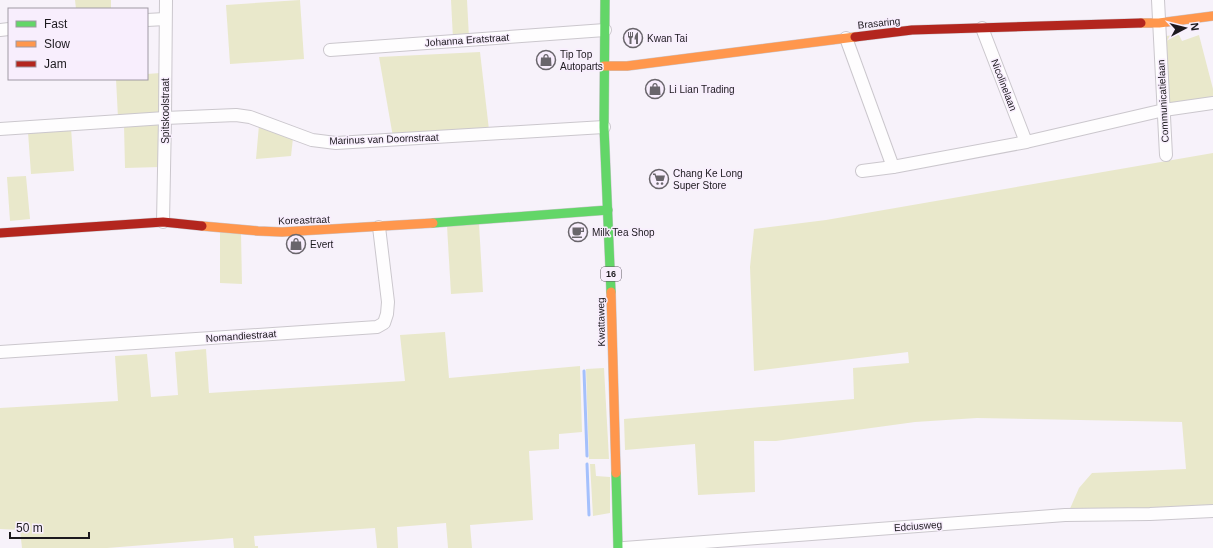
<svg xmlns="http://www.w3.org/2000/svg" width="1213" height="548" font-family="Helvetica,sans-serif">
<rect width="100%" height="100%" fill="#f7f2fa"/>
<g fill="#e9e8cb">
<path d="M75 0H111V9H76Z"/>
<path d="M300 0 304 59 230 64 226 5Z"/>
<path d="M451 0H467L469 38 453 39Z"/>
<path d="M1179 35 1182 41 1199 35 1213 89V102L1168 105 1165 36Z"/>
<path d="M480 52 489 130 393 137 379 57Z"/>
<path d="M160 73V112L118 118 116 79H147V74Z"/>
<path d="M157 124 160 130V167L125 168 124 125Z"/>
<path d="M259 125 293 138 291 156 256 159Z"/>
<path d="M71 128 74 171 31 174 28 132Z"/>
<path d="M1213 153V508L1069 511 1079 488 1092 473 1186 469 1182 422 977 418 915 422 776 441H754L755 492 698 495 695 444 625 450 624 419 854 399 853 368 909 363 908 352 754 371 750 267 754 229 826 220Z"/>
<path d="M26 176 30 219 10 221 7 177Z"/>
<path d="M479 224 483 292 451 294 447 226Z"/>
<path d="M220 231 241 233 242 284 220 283Z"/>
<path d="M445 332 449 378 580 366 582 432 559 434V449L529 451 533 520 470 525 472 548H448L446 523 397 527 398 548H377L375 528 254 536 255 546H258V548H234L233 538 107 548H22L20 530 0 529V408L118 401 115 356 147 354 151 397 178 395 175 352 206 349 209 393 405 381 400 335Z"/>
<path d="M604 368 609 459H589L586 369Z"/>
<path d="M590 464H595L596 476 610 477V513L593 516Z"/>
</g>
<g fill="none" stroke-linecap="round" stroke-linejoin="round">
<g stroke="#a4c0fc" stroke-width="3">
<path d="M584 371 587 456"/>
<path d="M587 464 589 515"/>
</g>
<defs>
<g id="street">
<path d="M1158 0 1166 155"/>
<path d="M147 20 165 19"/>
<path d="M982 28 1026 142"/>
<path d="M0 30 9 29"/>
<path d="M846 38 893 167"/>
<path d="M330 50 605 30"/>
<path d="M0 129 165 118 236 115 250 117 312 140 336 143 604 127"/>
<path d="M862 171 893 167 1026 142 1164 110 1213 103"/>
<path d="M163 222 165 118 166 0"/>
<path d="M0 352 377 327 384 323 387 314 388 302 379 227"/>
<path d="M624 548 1065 515 1150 514 1213 511"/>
</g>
<g id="fast">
<path d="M605 0 604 127 611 292"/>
<path d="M433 223 608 210"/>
<path d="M616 473 618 548"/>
</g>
<g id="slow">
<path d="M1141 23H1159L1213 16"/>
<path d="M604 66H627L855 37"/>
<path d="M202 226 258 231 282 232 433 223"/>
<path d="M611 292 616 473"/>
</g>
<g id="jam">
<path d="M855 37 912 30 1141 23"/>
<path d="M0 233 163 222 202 226"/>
</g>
</defs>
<use href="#street" stroke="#cbc7cd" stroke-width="14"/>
<use href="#fast" stroke="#cbc7cd" stroke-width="10"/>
<use href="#slow" stroke="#cbc7cd" stroke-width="10"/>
<use href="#jam" stroke="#cbc7cd" stroke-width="10"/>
<use href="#street" stroke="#fefdfe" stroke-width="12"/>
<use href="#fast" stroke="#63d668" stroke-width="9"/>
<use href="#slow" stroke="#ff974d" stroke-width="9"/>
<use href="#jam" stroke="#b3261e" stroke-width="9"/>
</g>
<defs>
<symbol id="restaurant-ring" viewBox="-11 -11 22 22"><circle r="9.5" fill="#f8eefd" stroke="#69656b" stroke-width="1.5"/><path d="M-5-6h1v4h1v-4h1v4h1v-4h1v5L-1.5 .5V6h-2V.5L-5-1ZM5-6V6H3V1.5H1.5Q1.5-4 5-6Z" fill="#69656b"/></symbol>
<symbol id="shop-ring" viewBox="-11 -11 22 22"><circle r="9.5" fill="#f8eefd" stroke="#69656b" stroke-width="1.5"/><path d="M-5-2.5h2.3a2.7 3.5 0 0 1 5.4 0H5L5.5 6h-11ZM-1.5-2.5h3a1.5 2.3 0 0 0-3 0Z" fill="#69656b"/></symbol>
<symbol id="supermarket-ring" viewBox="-11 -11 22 22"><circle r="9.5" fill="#f8eefd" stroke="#69656b" stroke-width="1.5"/><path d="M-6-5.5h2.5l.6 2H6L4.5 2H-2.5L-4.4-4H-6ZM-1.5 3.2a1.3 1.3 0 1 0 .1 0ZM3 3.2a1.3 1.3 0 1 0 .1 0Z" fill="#69656b"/></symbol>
<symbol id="cafe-ring" viewBox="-11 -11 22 22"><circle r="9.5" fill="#f8eefd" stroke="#69656b" stroke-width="1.5"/><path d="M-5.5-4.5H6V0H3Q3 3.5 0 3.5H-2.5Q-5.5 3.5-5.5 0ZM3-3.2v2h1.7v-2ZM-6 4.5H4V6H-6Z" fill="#69656b"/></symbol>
</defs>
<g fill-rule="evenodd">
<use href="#restaurant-ring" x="622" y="27" width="22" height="22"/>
<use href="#shop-ring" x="535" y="49" width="22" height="22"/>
<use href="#shop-ring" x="644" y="78" width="22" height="22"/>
<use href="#supermarket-ring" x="648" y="168" width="22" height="22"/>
<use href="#cafe-ring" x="567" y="221" width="22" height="22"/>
<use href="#shop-ring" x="285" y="233" width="22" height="22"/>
</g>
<g text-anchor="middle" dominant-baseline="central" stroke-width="3" stroke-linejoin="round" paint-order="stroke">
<rect fill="#f8eefd" stroke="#5e5961" stroke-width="1" x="601" y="267" width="20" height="14" rx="3"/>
<g font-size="9" font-weight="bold" fill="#1c191e">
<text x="611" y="274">16</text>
</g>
<g font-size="10" fill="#1c191e" stroke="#f8eefd">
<text transform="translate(879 23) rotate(-6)">Brasaring</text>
<text transform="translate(467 40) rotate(-4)">Johanna Eratstraat</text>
<text transform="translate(1004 85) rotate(69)">Nicolinelaan</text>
<text transform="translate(1163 101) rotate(-93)">Communicatielaan</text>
<text transform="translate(165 111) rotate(-90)">Spitskoolstraat</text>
<text transform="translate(384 139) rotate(-2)">Marinus van Doornstraat</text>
<text transform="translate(304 220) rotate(-2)">Koreastraat</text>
<text transform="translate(601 322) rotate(-91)">Kwattaweg</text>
<text transform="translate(241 336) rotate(-4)">Nomandiestraat</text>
<text transform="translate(918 526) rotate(-4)">Edciusweg</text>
</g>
<g font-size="10" fill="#1c191e" stroke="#f8eefd" text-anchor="start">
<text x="647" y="38">Kwan Tai</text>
<text x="560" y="54">Tip Top<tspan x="560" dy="12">Autoparts</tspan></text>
<text x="669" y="89">Li Lian Trading</text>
<text x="673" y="173">Chang Ke Long<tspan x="673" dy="12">Super Store</tspan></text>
<text x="592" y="232">Milk Tea Shop</text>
<text x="310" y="244">Evert</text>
</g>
</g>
<rect x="8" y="8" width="140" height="72" fill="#f8eefd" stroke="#a099a4"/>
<rect x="16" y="21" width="20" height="6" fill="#63d668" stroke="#a099a4"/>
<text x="44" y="28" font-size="12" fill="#1c191e">Fast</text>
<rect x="16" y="41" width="20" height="6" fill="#ff974d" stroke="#a099a4"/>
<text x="44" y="48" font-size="12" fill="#1c191e">Slow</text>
<rect x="16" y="61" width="20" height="6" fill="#b3261e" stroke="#a099a4"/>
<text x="44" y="68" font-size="12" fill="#1c191e">Jam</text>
<g transform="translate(1185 28) rotate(83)" stroke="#f8eefd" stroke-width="3" paint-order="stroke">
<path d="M0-3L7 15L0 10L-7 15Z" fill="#1c191e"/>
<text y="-6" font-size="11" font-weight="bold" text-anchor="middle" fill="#1c191e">N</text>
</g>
<path d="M10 532v6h79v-6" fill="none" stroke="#1c191e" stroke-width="2"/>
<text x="16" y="532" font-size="12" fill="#1c191e" stroke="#f8eefd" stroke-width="3" paint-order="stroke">50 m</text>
</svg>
